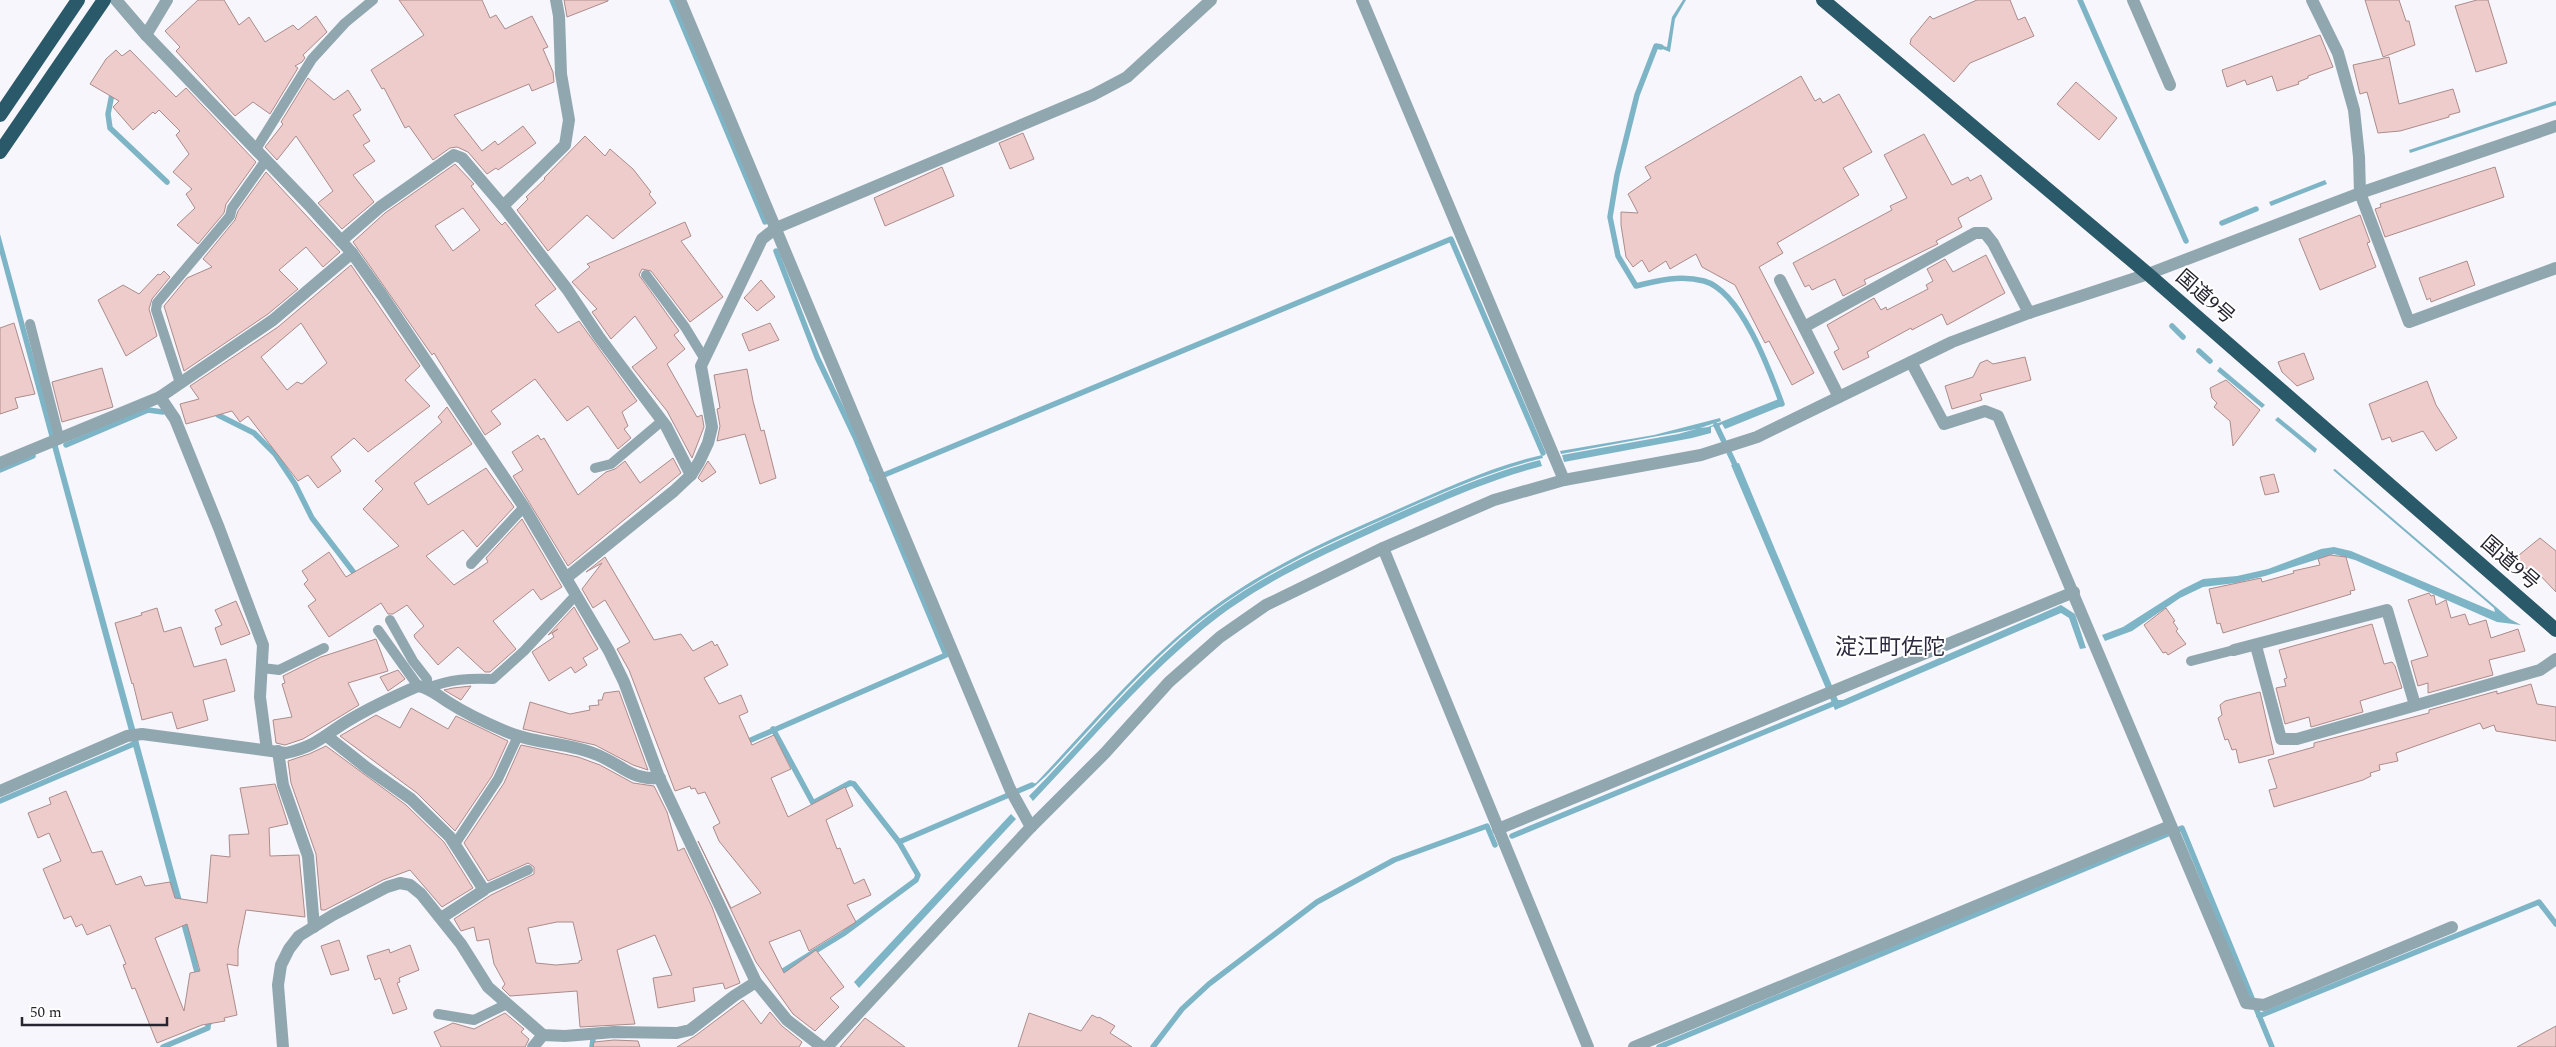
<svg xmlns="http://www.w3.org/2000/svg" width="2556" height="1047" font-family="Spectral,'Noto Sans JP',serif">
<rect width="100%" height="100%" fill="#f7f6fc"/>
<g fill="#7eb5c6">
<path d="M1683 0H1686L1675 19 1670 52 1655 46 1656 44 1667 47 1672 17Z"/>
<path d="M2556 101V105L2410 153 2409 150Z"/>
<path d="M2325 180 2327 184 2271 206 2269 202Z"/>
<path d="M0 234 187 919 212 1024 209 1027 0 254Z"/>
<path d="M2220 367 2265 405 2262 408 2217 371Z"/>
<path d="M1781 398 1784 405 1725 429 1722 424 1716 428 1715 426 1711 427V433L1692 438 1564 462 1562 455 1678 434 1696 429 1561 454 1560 451 1654 435 1720 418 1721 421 1700 428 1708 427Z"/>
<path d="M2278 417 2317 449 2315 453 2275 420Z"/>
<path d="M1542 455 1543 458C1489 471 1439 494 1388 517 1322 546 1257 576 1200 621 1143 666 1096 724 1046 776L1035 786 1027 788 1026 785 1036 783C1087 729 1135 671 1193 623 1252 574 1323 542 1394 511 1442 490 1490 467 1542 455Z"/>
<path d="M1540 460 1542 466C1487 480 1436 504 1384 527 1321 556 1257 584 1203 629 1141 680 1088 743 1033 801L1029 796C1085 739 1136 675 1198 624 1254 578 1320 549 1385 519 1435 497 1486 473 1540 460Z"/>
<path d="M1739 463 1838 700H1843L2061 605 2075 614 2086 648 2080 649 2069 618 2061 613 1835 710 1731 465Z"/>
<path d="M2335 469 2510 619 2521 625 2497 622 2355 560 2334 554 2265 576 2236 583 2203 587 2180 598 2132 631 2105 641 2102 635 2123 627 2181 590 2203 579 2237 576 2268 569 2321 549 2334 547 2351 551 2495 612 2494 608 2333 470Z"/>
<path d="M1011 814 1016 819 859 988 854 982Z"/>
</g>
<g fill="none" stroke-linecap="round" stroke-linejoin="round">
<g stroke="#7eb5c6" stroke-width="5.5">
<path d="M672 0 765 222"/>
<path d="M2080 0 2186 241"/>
<path d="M1661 47 1656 46 1637 95 1617 175 1610 217 1618 256 1636 286C1659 280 1681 275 1704 281 1741 291 1770 371 1782 404H1780"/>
<path d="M113 89 108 114 110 128 167 182"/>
<path d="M2222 223 2256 209"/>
<path d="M2172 326 2183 337"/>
<path d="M2199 351 2210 361"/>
<path d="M218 415 254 433 275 454 295 484 312 518 358 578"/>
<path d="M1716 425 1738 471"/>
<path d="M66 445 148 410 163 412"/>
<path d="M0 470 33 456"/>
<path d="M872 480 1451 239 1543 453"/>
<path d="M773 729 813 803 850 783 854 784 899 842 918 875 916 880 843 934 778 974"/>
<path d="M744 743 946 655 855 437 817 357 776 251"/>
<path d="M0 801 136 743"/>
<path d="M1512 836 1835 703"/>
<path d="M899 842 1032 785"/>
<path d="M2259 1016 2539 902 2556 924"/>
<path d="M163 1047 208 1028V1020"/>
<path d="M592 1047 593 1039"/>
<path d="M1153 1047 1182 1009 1209 984 1317 902 1394 860 1487 826 1495 845"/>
<path d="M1659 1047 2182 828 2272 1047"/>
</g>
</g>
<g fill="#eecccb" stroke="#ab8c8b" fill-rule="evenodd">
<path d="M198 0H224L239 25 249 17 265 42 293 25 298 30 316 16 327 32 303 55 305 58 302 62 295 66 298 68 270 114 253 102 235 116 176 51 180 47 165 31Z"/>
<path d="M399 0H482L490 18 496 15 505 29 532 16 548 47 543 49 553 72 554 82 532 91 529 84 454 115 482 151 495 141 498 145 523 126 536 143 498 170 496 168 487 174 468 152 457 147 450 148 433 160 409 126 405 128 384 88 382 89 371 70 424 35Z"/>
<path d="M564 0H608V1L567 17Z"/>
<path d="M1977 0H2010L2018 20 2025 17 2034 36 1970 63 1954 82 1910 44 1911 39 1930 16 1933 19Z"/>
<path d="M2365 0H2399L2406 21H2409L2415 45 2383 57Z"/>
<path d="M2477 0H2488L2507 63 2476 72 2455 6Z"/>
<path d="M2320 35 2333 67 2308 76V78L2298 82 2299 84 2277 91 2272 76 2247 85 2245 80 2227 87 2222 70Z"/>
<path d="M116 50 122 56 130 50 176 97 186 88 256 162 226 204 224 213 198 244 177 225 195 208 186 194 192 189 173 172 189 154 176 135 180 131 159 110 155 114 153 112 133 130 113 107 119 101 90 84 106 59Z"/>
<path d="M2389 57 2399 104 2453 89 2460 112 2449 115V117L2400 131 2378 133 2367 92 2360 94 2353 65Z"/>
<path d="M1801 76 1815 101 1820 98 1823 103 1839 94 1872 152 1843 168 1859 195 1777 243 1783 253 1759 267 1814 373 1792 385 1769 341 1765 343 1735 285 1702 267 1696 254 1670 269 1666 261 1649 272 1642 260 1633 267 1626 257 1621 225V212L1638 213 1628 194 1651 178 1645 167Z"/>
<path d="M308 78 334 100 348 90 361 110 353 115 370 141 363 145 375 161 353 175 374 202 342 229 318 203 333 191 296 136 277 160 265 147 280 128 283 124 281 122Z"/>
<path d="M2076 82 2117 118 2099 140 2057 104Z"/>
<path d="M1023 133 1034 159 1010 169 999 143Z"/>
<path d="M1924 134 1952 185 1968 177 1970 181 1981 175 1992 199 1958 218 1962 227 1936 241 1938 244 1864 280 1866 284 1843 296 1835 279 1812 290 1809 285 1805 287 1793 263 1892 210 1890 206 1907 198 1884 155Z"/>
<path d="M585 136 605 156 610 149 633 169 651 192 649 194 656 203 613 239 587 215 548 251 517 210 528 199 526 197 545 179 544 178Z"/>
<path d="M455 164 474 184 471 186 497 220 502 225 505 222 556 289 535 305 558 333 579 321 637 401 622 412 628 426 624 429 631 438 618 449 588 406 567 421 535 379 491 411 501 424 485 435 434 353 432 355 353 242 385 213ZM463 208 480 230 453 251 435 226Z"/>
<path d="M942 167 954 196 885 226 874 198Z"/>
<path d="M2495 167 2504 197 2385 237 2375 209 2381 207 2380 204Z"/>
<path d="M266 172 340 252 323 267 306 247 279 270 298 289 268 314 184 371 164 306 187 278 212 267 203 259 235 220 238 211Z"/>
<path d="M2360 215 2370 242 2367 243 2376 267 2320 290 2299 239Z"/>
<path d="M685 222 691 236 681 241 723 297 690 322 651 271 642 269 639 275 679 331 674 335 685 349 667 364 697 417 702 415 704 427 692 458 667 411 632 367 657 348 635 316 611 339 592 312 597 309 572 282 590 267 587 264Z"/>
<path d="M1986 255 2005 293 1947 325 1942 314 1912 330 1911 328 1867 352 1869 357 1843 370 1834 352 1839 349 1827 325 1874 298 1881 310 1886 307 1887 310 1928 289 1926 285 1933 281 1927 269 1945 259 1953 272Z"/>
<path d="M2467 261 2475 285 2431 302 2430 298 2427 300 2419 278Z"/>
<path d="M351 265 420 366 405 380 430 406 368 452 354 438 331 457 341 471 318 488 308 475 298 481 248 416 240 422 232 411 186 424 180 404 199 399 190 386 278 327ZM301 323 327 363 302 384 297 382 287 390 261 357Z"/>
<path d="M164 271 170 277 152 299 149 309 157 336 126 356 98 300 123 285 139 294 158 274 160 275Z"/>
<path d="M761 280 775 297 757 311 744 298Z"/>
<path d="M14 323 35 394 15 398 18 408 0 414V328Z"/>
<path d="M770 323 779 340 749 351 742 334Z"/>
<path d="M2304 353 2314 379 2297 386 2282 372 2278 362Z"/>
<path d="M2025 357 2031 380 1980 394 1982 400 1952 409 1945 386 1973 377 1980 363 1987 360 1993 364Z"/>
<path d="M102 368 113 407 62 422 52 382Z"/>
<path d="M747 369 753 401 761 431 764 430 776 478 760 484 745 434 717 441 720 426 717 409 720 408 714 375Z"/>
<path d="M2226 380 2260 410 2233 446 2230 421 2214 407 2217 403 2212 398 2210 388Z"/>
<path d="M2427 381 2436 405 2457 438 2436 451 2423 431 2392 442 2390 437 2382 440 2369 404Z"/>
<path d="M447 407 472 444 414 483 428 505 486 468 514 507 477 547 463 530 426 556 454 585 488 562 486 558 522 519 562 587 541 600 533 589 493 621 516 649 490 672H485L458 647 438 665 415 638 414 635 424 626 407 605 393 614H388L381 603 329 637 308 606 316 600 304 584 308 580 302 571 329 552 346 577 399 546 363 509 383 489 375 481 442 422 438 417Z"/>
<path d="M538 435 541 440 544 438 578 495 606 472 615 469 625 461 640 483 673 458 681 473 568 566 513 476 523 470 512 452Z"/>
<path d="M708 461 716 472 702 482 698 478Z"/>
<path d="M2274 474 2279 492 2265 495 2260 477Z"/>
<path d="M2540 538 2556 551V592L2534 569 2524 568 2518 561 2519 555Z"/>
<path d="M2330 555 2346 557 2355 590 2350 591 2351 594 2223 633 2220 623 2217 624 2209 589 2261 578 2262 582 2294 573 2293 571 2320 565 2318 559Z"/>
<path d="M605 557 654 640 681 634 693 651 712 641 715 646 717 644 728 665 704 678 719 704 741 695 748 712 739 716 752 745 774 735 791 769 771 778 788 817 845 787 853 806 826 820 837 849 840 848 854 884 864 879 871 895 847 905 856 922 809 951 800 930 769 942 784 973 816 950 844 987 830 998 839 1007 815 1031 793 1014 756 962 698 841 731 908 761 893 719 841 713 827 720 823 705 792 698 794 695 788 691 789 690 786 675 791 629 670 617 649 630 642 605 600 593 608 582 589 602 563 586 572Z"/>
<path d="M2429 593 2431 596 2434 595 2436 605 2446 600 2451 618 2465 614 2469 625 2486 620 2491 638 2518 629 2525 651 2489 660 2493 675 2428 693V683L2418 686 2411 661 2428 656 2408 600Z"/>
<path d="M236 601 250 634 221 645 215 628 222 625 215 610Z"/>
<path d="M574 607 598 649 583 658 587 665 575 673 571 667 549 681 532 652 554 637 552 633 558 629 548 635Z"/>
<path d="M157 608 164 632 181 627 194 667 226 659 235 691 203 700 208 720 177 729 172 712 142 720 133 683 132 684 115 623 142 615 141 613Z"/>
<path d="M2166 608 2175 621 2173 622 2178 629 2176 631 2186 644 2168 655 2166 652 2163 653 2144 625Z"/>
<path d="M2372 624 2384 664 2392 662 2395 666 2402 688 2360 701 2363 712 2311 727 2309 717 2285 724 2276 688 2286 686 2284 679 2287 678 2279 650Z"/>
<path d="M376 639 388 671 348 683 359 705 303 739 285 745 276 743 273 720 292 717 282 684 285 683 283 676 321 657Z"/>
<path d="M398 670 405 679 388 691 380 677Z"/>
<path d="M2531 684 2537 704 2556 707V741L2496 731 2494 725 2483 729 2480 723 2396 753 2398 761 2379 765 2380 770 2370 773 2371 776 2363 780 2274 807 2269 790 2277 788 2268 760 2314 747V743L2429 713V710L2497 691V694Z"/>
<path d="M471 686 461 700 444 690 453 688Z"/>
<path d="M619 691 648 770 633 765 595 745 523 729 530 702 570 714 590 710 589 706 599 705 598 700H602L604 693Z"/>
<path d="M2260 692 2274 754 2239 763 2236 749 2232 750 2228 739 2225 740 2218 718 2222 715 2220 705 2225 701Z"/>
<path d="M411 708 448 729 456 716 508 741 492 776 455 831 417 793 340 736 376 715 400 728Z"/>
<path d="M521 745 578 757 600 765 633 783 654 786 667 812 678 851 684 848 712 907 740 983 725 989 723 983 693 988 695 1001 658 1008 653 978 672 975 655 935 617 950 635 1024 580 1027 577 991 510 996 502 988 505 984 494 964 489 939 477 941 474 927 461 931 454 919 491 895 534 874V867L528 863 488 881 464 843 504 783ZM557 922H573L582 960 579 961V963L556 965 536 963 528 928Z"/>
<path d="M326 746 406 805 444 842 473 888 442 907 410 870 383 880 325 910H321L316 854 291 783 288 761 309 754Z"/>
<path d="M275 784 288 824 269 828 270 856 299 855 305 917 246 910 238 949V966L227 964 237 1015 224 1018 225 1021 202 1025 157 1043 135 988 132 989 123 965 126 964 110 925 87 935 82 924 76 927 71 916 64 919 43 869 61 861 49 833 38 838 28 813 51 804 49 798 66 791 92 853 102 851 116 885 141 876 145 886 170 882 175 898 207 903 211 855 230 857 229 835 249 834 240 788ZM187 924 200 971 190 973 184 1011 155 938Z"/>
<path d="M339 940 349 970 331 975 321 946Z"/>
<path d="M410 945 419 970 399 978 400 982 397 983 407 1009 393 1014 380 978 375 980 367 956 389 949 390 953Z"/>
<path d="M743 1000 761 1024 770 1012 782 1026 802 1042 799 1047H677L695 1036Z"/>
<path d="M505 1013 524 1029 521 1032 529 1039 525 1047H441L434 1032 453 1023 474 1029Z"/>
<path d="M1029 1013 1081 1031 1092 1015 1098 1018 1099 1017 1115 1026 1110 1033 1132 1047H1018Z"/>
<path d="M865 1018 905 1047H840Z"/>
<path d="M2556 1026V1047H2517Z"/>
<path d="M614 1040 638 1041 640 1047H593L594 1042Z"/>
</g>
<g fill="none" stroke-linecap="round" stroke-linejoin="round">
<g stroke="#91a7b0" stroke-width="10">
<path d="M256 149 312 59 345 23 373 0"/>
<path d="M646 275 685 327 704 358"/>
<path d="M30 324 59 437"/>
<path d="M180 383 156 310 157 303 230 216 232 208 266 160"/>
<path d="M595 468 611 464 662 421"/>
<path d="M471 564 524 507"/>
<path d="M390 620 413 661 427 679 428 688C450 679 470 678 493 679L524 651 576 595"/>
<path d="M378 630 418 686"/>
<path d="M2191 661 2234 650"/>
<path d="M262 668 279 670 324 648"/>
<path d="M455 844 498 779 518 736"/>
<path d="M484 890 528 870"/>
<path d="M438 1014 474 1020 507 1004"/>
</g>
<g stroke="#91a7b0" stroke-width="12">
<path d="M116 0 146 35 309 205 352 253 382 295 524 507 609 651 624 682 659 777 756 982 787 1020 822 1047"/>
<path d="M556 0 559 16 561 74 569 120 565 145 503 206 567 289 599 337 666 426 691 475"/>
<path d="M680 0 1010 789 1031 827"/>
<path d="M1362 0 1564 480"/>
<path d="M2133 0 2170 85"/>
<path d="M2312 0 2338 53 2354 110 2359 157 2360 193 2409 322 2556 268"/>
<path d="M146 35 167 0"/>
<path d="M341 241 380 207 454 155 462 158 503 206"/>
<path d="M1780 280 1839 397"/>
<path d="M1804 327 1975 233H1985L1993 243 2029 313"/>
<path d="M1911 362 1944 424 1985 411 1998 416 2246 1003 2264 1005 2452 927"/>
<path d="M160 397 175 419 219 528 263 645 260 697 267 750"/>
<path d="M0 463 160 397 273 320 352 253"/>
<path d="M1383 548 1588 1047"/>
<path d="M566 578 674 491 691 475 699 462 708 443 712 427 701 366 762 239 776 228 1093 95 1127 77 1211 0"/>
<path d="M2256 646 2281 739H2297L2540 670 2556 659"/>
<path d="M2234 650 2387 610 2415 705"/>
<path d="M328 737 367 768 411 799 450 837 484 890 441 918"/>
<path d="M278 751 283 785 308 856 314 927"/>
<path d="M0 791 127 736 142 734 286 753C318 746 325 734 351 719 373 706 395 696 418 686 430 688 437 695 448 702 465 713 486 723 505 731 536 745 573 742 604 758 625 768 633 780 660 778"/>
<path d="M1498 829 2074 592"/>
<path d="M283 1047 278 985 281 965 289 949 299 936 333 915 387 887 400 883 410 885 421 894 461 944 488 987 543 1035 565 1036 614 1032 677 1033 690 1030 734 996 756 982"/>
<path d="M533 1047 543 1035"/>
<path d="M1634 1047 2170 826"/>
</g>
<path stroke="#91a7b0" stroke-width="12" d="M827 1047 1031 827 1105 753 1169 682 1220 637 1266 605 1383 548 1494 500 1564 480 1701 455 1757 437 1952 342 2029 313 2148 274 2360 193 2556 126"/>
<g stroke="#2a5a6a" stroke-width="14">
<path d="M1823 0 2148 274 2556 630"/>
<path d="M0 115 78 0"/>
<path d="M0 152 104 0"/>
</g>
</g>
<g text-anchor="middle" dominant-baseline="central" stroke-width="4" stroke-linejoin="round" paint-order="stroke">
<g font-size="20" fill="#26252f" stroke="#fff">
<text transform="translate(2205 297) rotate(41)">国道9号</text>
<text transform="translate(2510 563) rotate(41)">国道9号</text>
</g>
<g font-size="22" fill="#2d2a3f" stroke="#fff">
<text x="1890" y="647">淀江町佐陀</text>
</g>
</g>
<path d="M22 1017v8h145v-8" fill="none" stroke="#26252f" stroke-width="2.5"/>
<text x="30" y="1017" font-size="15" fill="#26252f" stroke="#ffffff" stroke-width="4" paint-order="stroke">50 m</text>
</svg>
